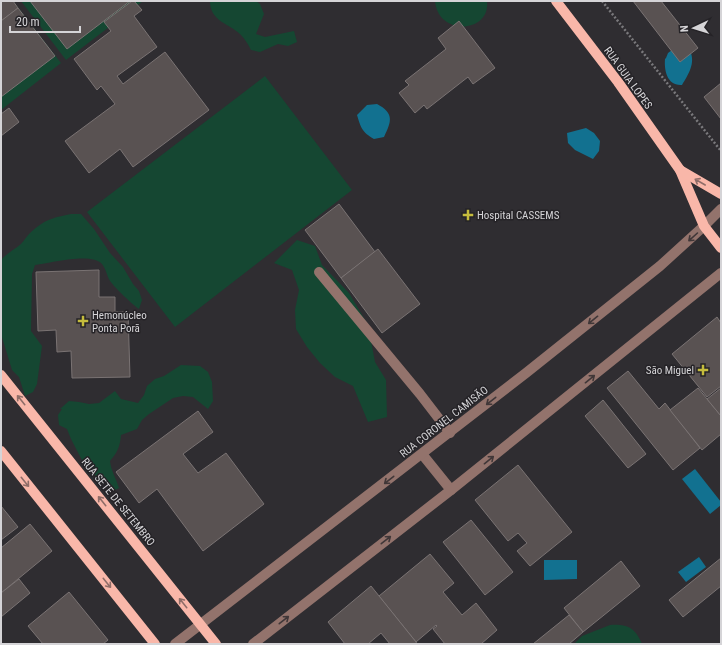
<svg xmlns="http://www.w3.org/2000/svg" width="722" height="645" font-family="'Roboto Condensed',sans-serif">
<rect width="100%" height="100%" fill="#2f2d31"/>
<g fill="#154732">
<path d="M1 1H13L61 63 1 110Z"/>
<path d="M21 1H143L66 60Z"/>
<path d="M210 1H256L260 4 264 14 256 34 265 37 294 31 297 42 288 46 278 44 260 52 251 50C248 44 245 39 240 34 228 23 210 21 210 1Z"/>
<path d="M435 1H487C491 33 438 37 435 1Z"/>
<path d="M265 76 352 190 175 327 87 212Z"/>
<path d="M71 214H81L94 229 110 253 123 267 133 284 139 291 142 300 139 309C132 304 116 289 110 281 107 276 106 269 102 264 92 252 50 263 35 265L32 274 31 331 42 346 37 384 33 392 25 396 19 377 12 370 1 334V260C7 253 14 250 21 244 24 241 26 237 29 234 44 220 51 218 71 214Z"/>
<path d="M297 240 315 246 322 265 349 293 368 325 375 362 386 380 387 417 368 422 353 386 335 377 320 363 307 347 296 329 295 310 299 290 292 270 274 263Z"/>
<path d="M181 365 200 366 208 372 212 382 213 401 208 409 193 397 183 396 173 398 149 414 142 420 137 429 121 435C120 447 117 453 110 461 111 471 116 478 119 488L111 492 106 483 100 480 85 466 71 439 67 429 59 425 58 415 62 409H60L69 401 79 402 89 404 99 403 115 391 121 399 138 403 144 395 147 386 155 379 164 376Z"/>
<path d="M610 625C628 624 635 628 642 644H574L582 636Z"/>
</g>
<g fill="#127190">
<path d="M676 47 690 51C696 63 688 75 682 85 667 86 664 70 665 59L666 58 668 53Z"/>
<path d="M377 104C394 113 392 121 384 137L374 139C362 132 361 128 357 115L367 105Z"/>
<path d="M586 128 594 133 600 141 599 151 593 159 575 150 568 143 567 133Z"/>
<path d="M695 469 721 502V505L710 514 682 479Z"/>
<path d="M699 557 706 567 686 582 678 572Z"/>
<path d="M544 560H577V579L544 580Z"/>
</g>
<g fill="#595252" stroke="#7a7373">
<path d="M1 1H13L18 8 1 21Z"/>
<path d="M30 1H130L67 49Z"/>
<path d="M132 1H134L142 10 134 16 157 47 117 76 123 84 165 52 209 110 133 167 120 149 89 173 65 141 115 104 101 86 97 90 74 59 111 31 104 22Z"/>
<path d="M633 1H661L698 48 680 62Z"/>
<path d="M18 8 55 56 1 97V21Z"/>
<path d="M459 21 495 68 473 84 468 77 427 109 424 105 415 113 399 93 409 85 405 81 446 49 438 38Z"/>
<path d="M721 83V119L704 97Z"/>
<path d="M9 108 19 122 1 136V114Z"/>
<path d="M339 204 375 252 341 278 305 230Z"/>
<path d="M378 249 420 304 382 333 341 278Z"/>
<path d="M99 270V297H115V312H128L130 377 72 378 71 351 57 352 56 330 38 331 36 272Z"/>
<path d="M717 317 721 323V386L707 397 672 354Z"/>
<path d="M628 371 659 409 665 403 700 448 673 470 607 388Z"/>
<path d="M698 388 721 416V434L702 450 670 410Z"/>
<path d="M721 388V416L707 399Z"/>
<path d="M603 400 646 454 628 468 585 416Z"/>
<path d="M198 411 213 432 183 454 198 473 226 453 264 504 203 551 157 489 139 503 116 472Z"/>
<path d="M518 465 572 532 530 566 517 551 527 543 518 533 508 541 475 500Z"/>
<path d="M1 506 18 527 1 540Z"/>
<path d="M471 520 513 572 485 595 443 542Z"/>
<path d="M30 524 52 551 1 593V548Z"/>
<path d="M430 554 454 583 443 592 462 615 476 603 497 630 481 644H445L433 629 437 626 436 625 416 642 379 596Z"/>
<path d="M721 558V586L683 617 669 600Z"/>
<path d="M621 561 640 586 583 632 564 608Z"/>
<path d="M19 579 30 593 1 617V593Z"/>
<path d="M371 586 416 642 417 644H390L381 633 368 644H345L328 622Z"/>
<path d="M69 592 108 640 103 644H43L28 626Z"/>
<path d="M569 615 583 632 569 644H533Z"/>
</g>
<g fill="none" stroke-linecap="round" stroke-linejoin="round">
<path stroke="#7a797c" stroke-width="2.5" stroke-dasharray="2 2" stroke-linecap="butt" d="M602 1 721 151"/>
<g stroke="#93736c" stroke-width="10">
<path d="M319 272 420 394 450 433"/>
<path d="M422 454 451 490"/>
<path d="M175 644 526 373 660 266 704 226 721 209"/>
<path d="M253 644 451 490 721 273"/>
</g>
<g stroke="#f9b7a9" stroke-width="10">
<path d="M556 1 618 82 680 170 704 226 721 248"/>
<path d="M680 170 721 194"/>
<path d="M1 375 216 644"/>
<path d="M1 451 155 644"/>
</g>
</g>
<defs><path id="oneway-shaft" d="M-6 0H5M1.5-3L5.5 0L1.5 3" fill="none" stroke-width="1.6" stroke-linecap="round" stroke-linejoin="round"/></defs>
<g stroke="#8f6d68">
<use href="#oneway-shaft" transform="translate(700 182) rotate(-150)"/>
<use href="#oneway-shaft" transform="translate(21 400) rotate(-129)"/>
<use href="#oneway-shaft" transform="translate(25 482) rotate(51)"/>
<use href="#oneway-shaft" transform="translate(102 501) rotate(-129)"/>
<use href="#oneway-shaft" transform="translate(107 583) rotate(51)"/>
<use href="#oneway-shaft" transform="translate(183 603) rotate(-129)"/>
</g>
<g stroke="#403738">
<use href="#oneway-shaft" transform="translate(693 237) rotate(138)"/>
<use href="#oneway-shaft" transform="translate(593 320) rotate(141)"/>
<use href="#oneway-shaft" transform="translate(590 379) rotate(-39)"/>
<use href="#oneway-shaft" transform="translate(491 401) rotate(142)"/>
<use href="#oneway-shaft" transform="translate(489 460) rotate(-39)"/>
<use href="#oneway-shaft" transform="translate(389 480) rotate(142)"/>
<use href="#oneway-shaft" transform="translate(386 540) rotate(-38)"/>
<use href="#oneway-shaft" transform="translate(284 620) rotate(-38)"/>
</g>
<g fill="#c5bc3d" stroke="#252327" stroke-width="1.5">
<path d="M466 209h4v4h4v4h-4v4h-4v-4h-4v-4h4z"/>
<path d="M81 315h4v4h4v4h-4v4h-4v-4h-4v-4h4z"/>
<path d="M701 364h4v4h4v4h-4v4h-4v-4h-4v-4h4z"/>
</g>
<g text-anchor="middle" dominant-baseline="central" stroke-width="3" stroke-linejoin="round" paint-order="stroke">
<g font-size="11" fill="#d5d4d7" stroke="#252327">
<text transform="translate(628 78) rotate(54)">RUA GUIA LOPES</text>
<text transform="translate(444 422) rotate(-38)">RUA CORONEL CAMISÃO</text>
<text transform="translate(118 502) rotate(51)">RUA SETE DE SETEMBRO</text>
</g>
<g font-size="11" fill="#d5d4d7" stroke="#252327" text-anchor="start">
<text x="477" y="215">Hospital CASSEMS</text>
<text x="92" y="315">Hemonúcleo<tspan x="92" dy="13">Ponta Porã</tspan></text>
<text x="694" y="370" text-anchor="end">São Miguel</text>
</g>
</g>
<rect width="722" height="645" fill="none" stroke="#d5d4d7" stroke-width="4"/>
<g transform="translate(694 28) rotate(266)" stroke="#252327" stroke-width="3" paint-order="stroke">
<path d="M0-3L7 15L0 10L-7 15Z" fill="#d5d4d7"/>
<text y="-6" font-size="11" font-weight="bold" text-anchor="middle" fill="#d5d4d7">N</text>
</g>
<path d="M10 26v6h70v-6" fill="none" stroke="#d5d4d7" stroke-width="2"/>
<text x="16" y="26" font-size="12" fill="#d5d4d7" stroke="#252327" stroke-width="3" paint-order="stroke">20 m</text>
</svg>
